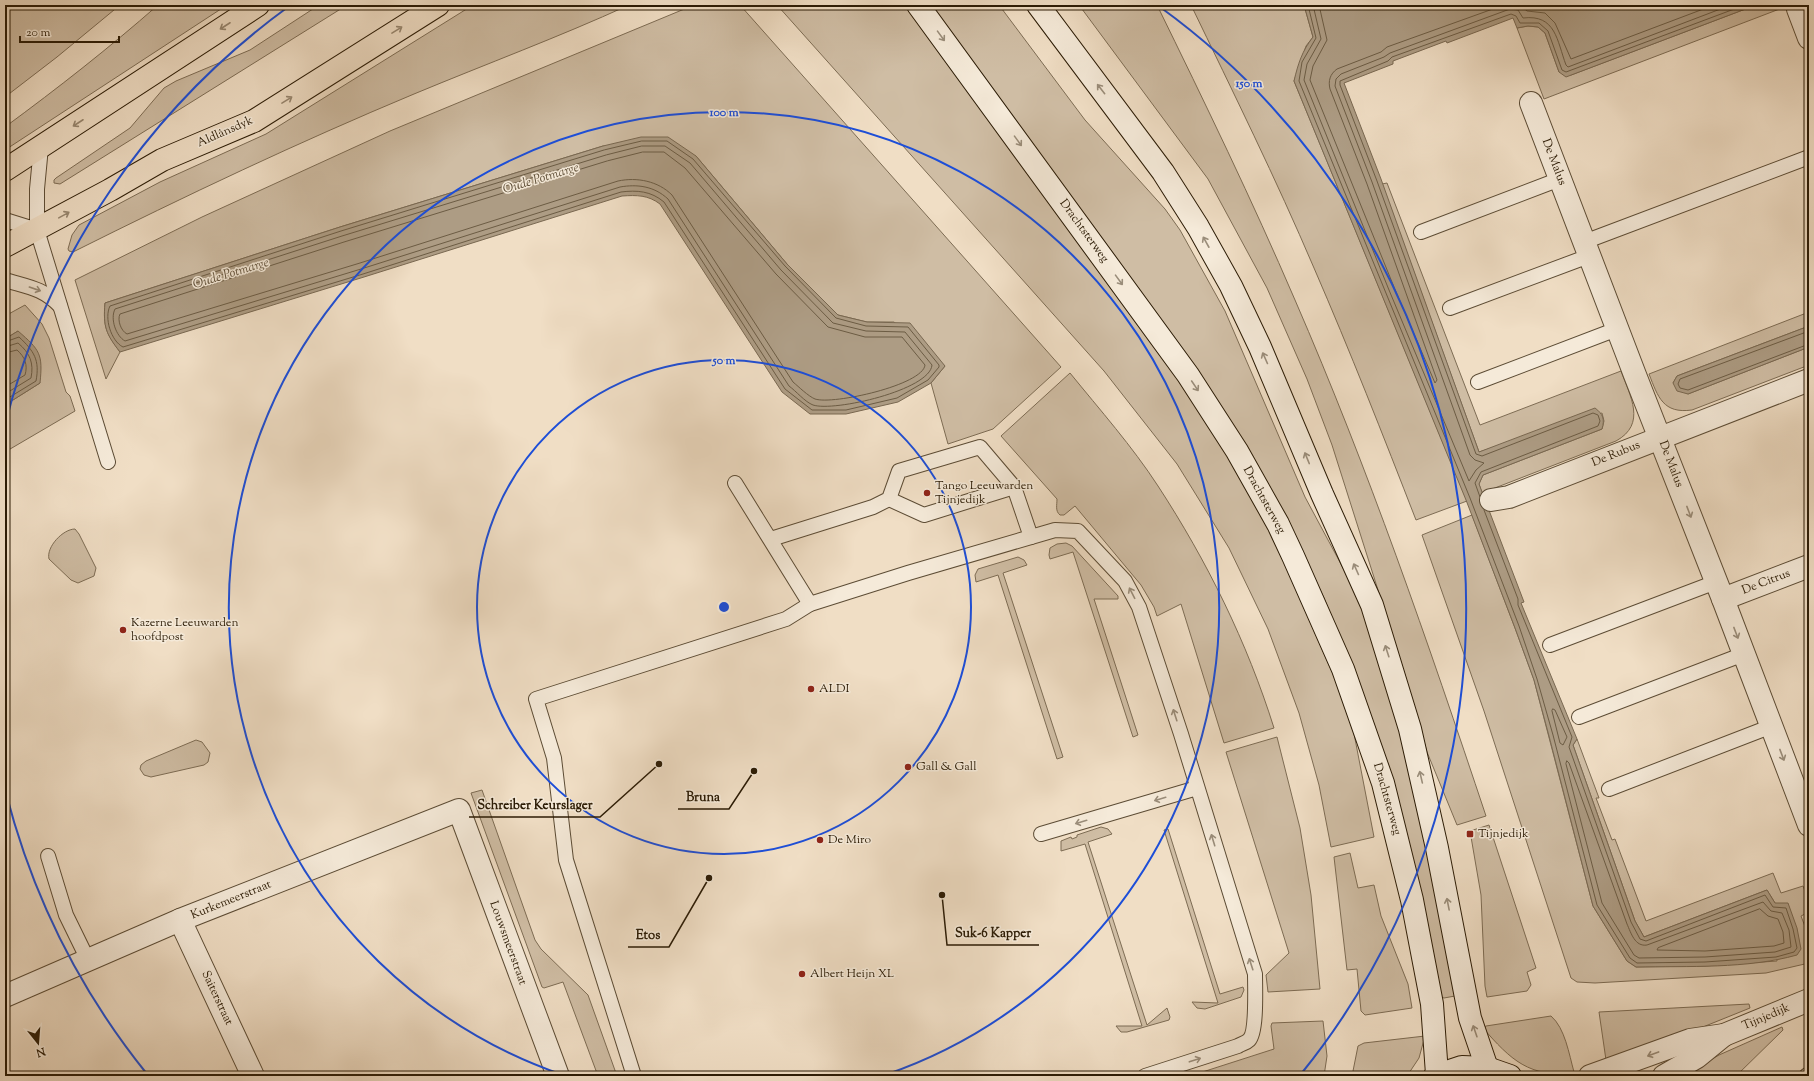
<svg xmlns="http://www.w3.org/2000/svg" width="1814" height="1081" font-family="'Sorts Mill Goudy',serif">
<rect width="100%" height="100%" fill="#f0dec5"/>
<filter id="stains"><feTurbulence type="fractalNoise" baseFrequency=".005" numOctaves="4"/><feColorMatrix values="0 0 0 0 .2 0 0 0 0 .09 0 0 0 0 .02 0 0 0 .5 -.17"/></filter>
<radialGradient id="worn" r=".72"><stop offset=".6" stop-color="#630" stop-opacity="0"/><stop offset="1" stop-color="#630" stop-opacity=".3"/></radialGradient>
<g fill="#cfbda4" stroke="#7d6c54">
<path d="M5 5H120L57 57 5 97Z"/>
<path d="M158 5H227L5 150V127C58 88 109 48 158 5Z"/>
<path d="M319 5H347L60 184 54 183V180L56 178 130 128 164 88 176 81 250 50Z"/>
<path d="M473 5H629C559 37 486 64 414 94 299 142 185 196 73 252L69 251 68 249 72 235 79 225 160 182 266 134Z"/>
<path d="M694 5H740L1061 367 993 429 948 444 931 383 945 366 894 322H867L838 315 787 264 696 156 603 146 340 227 105 303C103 327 106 333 120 352L106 379 75 280 202 217 390 131Z"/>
<path d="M777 5H907L1168 360 1199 406 1266 521 1350 713 1374 837 1331 847 1319 785 1299 713 1268 629 1229 548 1177 464 1104 371Z"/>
<path d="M929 5H999L1085 120 1165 209 1180 230 1225 311 1305 497 1357 594 1369 622 1419 798 1455 996 1444 998 1441 997 1361 689 1324 598 1289 524Z"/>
<path d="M1079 5H1157C1205 103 1252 200 1295 300 1368 468 1428 642 1486 816L1457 825 1427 752 1405 675 1332 445 1307 379 1267 288 1208 179Z"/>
<path d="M1191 5H1304L1313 37 1306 46 1294 81 1467 501 1416 520C1383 435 1350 351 1314 268 1276 179 1233 92 1191 5Z"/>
<path d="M1756 5H1790L1544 99 1517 28 1528 26 1538 27 1545 33 1559 72 1571 75Z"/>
<path d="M1387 183 1480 425 1621 371C1630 396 1647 424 1616 441L1482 493 1479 484 1483 475 1602 429 1604 421 1602 413 1479 452 1382 184Z"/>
<path d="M25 305 42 324 49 338 66 392 70 396 75 411 5 452V405L40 383 18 331 5 339V316Z"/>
<path d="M1809 312V326L1677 376 1673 383 1688 394 1809 347V365L1692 410C1663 414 1658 397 1649 374Z"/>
<path d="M1070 373C1100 410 1132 446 1158 486 1207 561 1247 642 1274 728L1224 743 1181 604 1157 616 1154 607 1141 585 1075 506 1064 515H1060C1055 511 1057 505 1057 499L1001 436Z"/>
<path d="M1472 515 1515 628 1534 680 1593 906 1627 961 1636 967 1705 966 1777 961 1775 903 1767 890 1644 937 1635 921 1573 745 1577 739 1599 798H1596L1612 840 1615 839 1646 921 1773 873 1781 893 1803 886 1809 902V912L1801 916 1809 937V963L1766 973 1595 983 1577 982 1571 978 1484 711 1422 535Z"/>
<path d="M75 529 79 534 96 568 94 576 78 583 71 580 49 559C46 547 63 529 75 529Z"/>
<path d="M1066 543 1072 546 1118 596V599H1094L1138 735 1133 737 1132 734 1073 552 1050 559 1049 555 1050 548 1057 544Z"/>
<path d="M1018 557 1024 560 1027 565 1003 573 1063 757 1057 759 998 575 976 582 975 575 978 569Z"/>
<path d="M1277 737 1300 828 1311 895 1320 989 1268 992 1266 975 1289 953 1226 752Z"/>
<path d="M196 740 202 742 210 753 208 762 204 765 151 777 144 775 140 769 141 765 146 761Z"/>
<path d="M482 790 535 940 541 949 588 995 617 1076H598L563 982 544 988 542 987 471 793Z"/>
<path d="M1489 825 1536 968 1527 972 1531 985 1527 991 1487 997 1485 986 1481 895 1470 831Z"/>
<path d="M1101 827 1108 829 1112 834 1088 842 1147 1025 1167 1008 1170 1017 1169 1020 1127 1032H1121L1116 1026H1142L1085 844 1061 851V841L1071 837 1072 839 1077 837V835Z"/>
<path d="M1168 829 1220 994 1243 987 1244 990 1241 997 1205 1009 1197 1008 1192 1002 1218 1003 1164 830Z"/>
<path d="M1350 853 1358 888 1374 885 1381 916 1408 984 1412 1008 1365 1015 1361 1011 1357 969 1347 970 1334 857Z"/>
<path d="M1749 1004 1750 1008 1698 1029 1606 1060 1599 1012Z"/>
<path d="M1551 1016C1565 1028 1569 1054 1574 1072 1530 1079 1510 1059 1483 1028L1486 1026Z"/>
<path d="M1323 1021 1327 1056 1324 1076H1190L1274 1049 1271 1026 1272 1023Z"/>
<path d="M1782 1027 1783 1030 1736 1076H1683L1719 1055Z"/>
<path d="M1425 1036 1419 1058 1407 1076H1352L1358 1046 1364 1043Z"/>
</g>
<g fill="#ad9c84" stroke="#796851">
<path d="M1304 5H1756L1566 77 1559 72 1545 33 1538 27 1528 26 1517 28 1513 18 1447 43 1446 41 1393 61V64L1344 83 1381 179 1479 452 1595 408C1603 414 1605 419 1602 429L1483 475 1479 484 1524 602 1521 603 1577 739 1573 745 1635 921 1644 937 1767 890 1775 903H1788L1797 928 1801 949 1797 955C1747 969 1688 966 1636 967L1627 961 1593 906 1549 736 1534 680 1515 628 1466 500 1294 81C1298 64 1302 51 1313 37Z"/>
<path d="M641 137H668L696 156 787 264 838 315 867 322 910 323 945 366 931 383 898 402 846 414H810L782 392 660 204C648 195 637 195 622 196L364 277 120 352C106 334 103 327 105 303L340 227 603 146Z"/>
<path d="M1809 326V347L1688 394 1677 391 1673 383 1677 376Z"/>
<path d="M18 331C40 350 43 354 40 383L5 405V339Z"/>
</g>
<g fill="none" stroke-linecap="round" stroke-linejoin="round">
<g stroke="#6c5c44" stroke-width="1">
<path d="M1308 5 1316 38 1302 62 1299 81 1470 498 1519 626 1537 679 1553 735 1597 905 1630 958 1637 963 1705 962 1776 957 1794 952 1797 948 1793 929 1786 908 1773 907 1765 895 1646 941 1640 939 1631 922 1569 747 1572 737 1518 605V599L1484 510"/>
<path d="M1313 5 1321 39 1307 64 1304 80 1389 290 1469 481 1476 470 1484 463 1475 460 1470 455 1372 182 1335 86 1336 79 1341 74 1384 57 1390 53 1510 9 1518 10 1523 18C1556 14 1557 41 1566 65L1568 67 1731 5"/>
<path d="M1319 5 1327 40 1313 66 1310 80 1394 287 1435 383 1437 380 1367 184 1330 89C1328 81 1330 74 1337 69L1381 52 1387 47 1504 5"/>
<path d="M1520 5 1527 11 1545 13 1555 23 1571 59 1714 5"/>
<path d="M642 141H667L693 159 785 266 836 318 866 326 908 327 939 365V367L928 380 897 398 846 410H812L785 389 664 202C651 191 637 190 621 192L363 274 123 347C111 341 104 318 110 306L341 231 604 150Z"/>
<path d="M642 146H665L690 163 781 270 833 323 866 331 905 332 932 365C930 390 834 412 813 405 805 402 796 391 789 386L668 199C654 186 637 184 620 187L361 269 125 341C116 336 110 319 115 309L342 236 606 155Z"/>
<path d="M643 152H664L685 168 776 274 828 327 865 337H902L925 365C923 385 833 405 815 399 808 396 799 387 793 382L672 195C658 181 637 177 618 181L360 263 127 334C121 331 117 320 120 314L344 242 607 161Z"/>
<path d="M1809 331 1680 379 1678 384 1680 388 1688 390 1809 344"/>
<path d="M5 342 19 337C34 351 40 360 36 381L5 400"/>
<path d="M5 347 18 343C30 353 34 363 31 378L5 394"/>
<path d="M5 353 17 350C25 357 28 365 25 375L5 387"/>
<path d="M1480 497 1475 483 1481 472 1598 426 1600 421 1598 415 1593 413 1482 456 1476 454 1377 181 1340 85V81L1388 61 1392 57 1511 14 1516 16 1520 23H1539L1548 31 1562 70 1566 72 1745 5"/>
<path d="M1553 709 1555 710 1567 737 1563 745 1560 743 1552 711Z"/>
<path d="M1567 761 1569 763 1627 924C1631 933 1635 947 1647 945L1763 902 1771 911 1782 913 1789 930 1791 947 1775 952 1705 957 1639 958 1634 955 1602 903 1566 764Z"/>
<path d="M1760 909 1768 916 1778 919 1783 932 1784 943 1774 946 1705 951 1657 950 1658 948Z"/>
</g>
<defs>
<g id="service">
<path d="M41 147 37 189V230L108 462"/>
<path d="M5 220 37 230"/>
<path d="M1421 232 1560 179"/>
<path d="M1584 242 1809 157"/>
<path d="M5 280C28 287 43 288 60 306"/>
<path d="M1450 308 1589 256"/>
<path d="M1478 382 1617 329"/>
<path d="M735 483 810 604"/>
<path d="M889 499 924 515 1014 487"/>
<path d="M771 539 873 507 889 499 899 471 980 447 1014 487 1031 537"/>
<path d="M1550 645 1716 582"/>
<path d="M1579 717 1744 654"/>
<path d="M1609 789 1772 726"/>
<path d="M1041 834 1197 788"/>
<path d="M48 856 66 915 88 960"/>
<path d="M634 1076 566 860 554 758 536 699 786 619 810 604 908 573 1055 530 1078 531 1125 581 1139 607 1181 734 1255 974C1255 987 1257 1032 1249 1040 1246 1043 1241 1044 1238 1046L1145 1076"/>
<path d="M1806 1076 1809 1074"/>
</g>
<g id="minor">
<path d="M1798 9 1809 38"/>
<path d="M1531 103 1635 375 1723 599 1809 825"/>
<path d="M1491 500 1509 497 1809 380"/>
<path d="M1723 599 1809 566"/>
<path d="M180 920 253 1076"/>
<path d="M5 996 180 920 459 810 558 1076"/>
<path d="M1590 1076 1690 1040 1724 1035 1809 1000"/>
<path d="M1664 1076 1697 1057 1724 1035"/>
</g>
<g id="secondary">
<path d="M918 5 1188 375 1237 451 1278 524 1293 556 1343 669 1383 783 1412 900 1432 1004 1437 1074"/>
<path d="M1038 5 1163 172 1198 227 1231 286 1260 347 1322 494 1372 605 1410 729 1437 848 1470 1018 1487 1068"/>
<path d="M1435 1076 1462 1067 1487 1068 1510 1076"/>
</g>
<g id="primary">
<path d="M5 170 258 5"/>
<path d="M5 246 110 190 162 160 254 121 438 5"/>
</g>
</defs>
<use href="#service" stroke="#5c4c35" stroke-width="16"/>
<use href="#minor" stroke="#5c4c35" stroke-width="24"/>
<use href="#secondary" stroke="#2b1b05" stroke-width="24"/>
<use href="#primary" stroke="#2b1b05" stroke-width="24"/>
<use href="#service" stroke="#f5ead9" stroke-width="14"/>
<use href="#minor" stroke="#f5ead9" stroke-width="22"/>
<use href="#secondary" stroke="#f5ead9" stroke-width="22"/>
<use href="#primary" stroke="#f0dec5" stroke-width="22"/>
</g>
<defs><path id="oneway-shaft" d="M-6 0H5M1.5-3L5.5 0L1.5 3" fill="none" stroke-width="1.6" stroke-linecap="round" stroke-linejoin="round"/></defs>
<g stroke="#97866f">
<use href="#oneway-shaft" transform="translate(225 26) rotate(147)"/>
<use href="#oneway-shaft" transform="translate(397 30) rotate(-32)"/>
<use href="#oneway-shaft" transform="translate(287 100) rotate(-32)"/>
<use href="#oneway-shaft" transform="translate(78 123) rotate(147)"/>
<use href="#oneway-shaft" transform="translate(64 215) rotate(-29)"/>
</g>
<g stroke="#9a8d7a">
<use href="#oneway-shaft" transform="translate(941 36) rotate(54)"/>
<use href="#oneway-shaft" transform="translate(1101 89) rotate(-128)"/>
<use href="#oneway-shaft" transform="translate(1018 141) rotate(54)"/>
<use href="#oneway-shaft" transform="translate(1206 242) rotate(-119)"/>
<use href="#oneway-shaft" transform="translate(1119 280) rotate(54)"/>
<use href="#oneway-shaft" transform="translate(35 289) rotate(19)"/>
<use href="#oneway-shaft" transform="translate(1265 358) rotate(-114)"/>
<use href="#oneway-shaft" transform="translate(1195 386) rotate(56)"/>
<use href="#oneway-shaft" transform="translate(1307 458) rotate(-112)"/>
<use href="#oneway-shaft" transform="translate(1689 512) rotate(69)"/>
<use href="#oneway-shaft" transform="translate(1356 569) rotate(-114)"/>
<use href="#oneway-shaft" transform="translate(1132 593) rotate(-117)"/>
<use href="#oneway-shaft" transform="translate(1736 633) rotate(69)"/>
<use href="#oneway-shaft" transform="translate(1387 651) rotate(-108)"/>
<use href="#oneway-shaft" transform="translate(1175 715) rotate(-108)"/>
<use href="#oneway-shaft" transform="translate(1782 755) rotate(69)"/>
<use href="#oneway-shaft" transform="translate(1421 777) rotate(-103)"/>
<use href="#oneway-shaft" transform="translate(1160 799) rotate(163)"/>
<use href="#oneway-shaft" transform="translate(1081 822) rotate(163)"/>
<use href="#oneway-shaft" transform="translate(1213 840) rotate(-107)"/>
<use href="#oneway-shaft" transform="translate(1448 904) rotate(-101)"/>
<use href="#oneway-shaft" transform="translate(1251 964) rotate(-108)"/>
<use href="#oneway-shaft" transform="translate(1475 1031) rotate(-109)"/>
<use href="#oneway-shaft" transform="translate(1653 1054) rotate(160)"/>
<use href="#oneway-shaft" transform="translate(1195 1060) rotate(-18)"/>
</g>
<g fill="none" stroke="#1d4ed8" stroke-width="2">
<circle cx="724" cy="607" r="247"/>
<path d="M563 1075A495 495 0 1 1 885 1075"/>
<path d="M147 1074A742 742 0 0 1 6 793M6 421A742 742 0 0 1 288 7M1160 7A742 742 0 0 1 1301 1074"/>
</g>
<g fill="#8f2418" stroke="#f5ead9" stroke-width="1.5">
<circle cx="927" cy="493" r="4"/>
<circle cx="123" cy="630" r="4"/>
<circle cx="811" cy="689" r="4"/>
<circle cx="908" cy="767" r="4"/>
<rect x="1466" y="830" width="8" height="8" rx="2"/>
<circle cx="820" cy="840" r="4"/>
<circle cx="802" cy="974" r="4"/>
</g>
<g text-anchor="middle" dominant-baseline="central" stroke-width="3" stroke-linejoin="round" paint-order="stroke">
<g font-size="12" fill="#2b1b05" stroke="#f5ead9">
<text transform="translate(225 132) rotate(-24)">Aldlânsdyk</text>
<text transform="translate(1554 162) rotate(69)">De Malus</text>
<text transform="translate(1084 231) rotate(54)">Drachtsterweg</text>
<text transform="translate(1616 454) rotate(-22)">De Rubus</text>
<text transform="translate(1671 464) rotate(69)">De Malus</text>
<text transform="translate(1264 500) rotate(61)">Drachtsterweg</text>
<text transform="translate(1766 582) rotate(-21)">De Citrus</text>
<text transform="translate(1387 799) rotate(74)">Drachtsterweg</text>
<text transform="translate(231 900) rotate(-22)">Kurkemeerstraat</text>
<text transform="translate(508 943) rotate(70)">Louwsmeerstraat</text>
<text transform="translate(217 998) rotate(65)">Saiterstraat</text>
<text transform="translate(1766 1017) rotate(-23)">Tijnjedijk</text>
</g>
<g font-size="12" fill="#2b1b05" stroke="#f5ead9" text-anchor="start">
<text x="935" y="486">Tango Leeuwarden<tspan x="935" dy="14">Tijnjedijk</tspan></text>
<text x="131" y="623">Kazerne Leeuwarden<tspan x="131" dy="14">hoofdpost</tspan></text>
<text x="819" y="689">ALDI</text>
<text x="916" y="767">Gall &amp; Gall</text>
<text x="1478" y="834">Tijnjedijk</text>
<text x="828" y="840">De Miro</text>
<text x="810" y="974">Albert Heijn XL</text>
</g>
<g font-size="13" font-style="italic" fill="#5f4f38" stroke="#f5ead9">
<text transform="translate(541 179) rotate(-17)">Oude Potmarge</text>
<text transform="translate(231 274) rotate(-17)">Oude Potmarge</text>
</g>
</g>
<circle cx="724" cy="607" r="6" fill="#1d4ed8" stroke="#f5ead9" stroke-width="2"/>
<g font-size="12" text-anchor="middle" font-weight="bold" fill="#1d4ed8" stroke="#f5ead9" stroke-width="3" stroke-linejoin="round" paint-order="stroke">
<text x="1249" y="87">150 m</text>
<text x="724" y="116">100 m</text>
<text x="724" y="364">50 m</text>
</g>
<path fill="none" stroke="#2b1b05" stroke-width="1.5" d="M754 771L729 809H678M659 764L600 817H469M942 895L947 945H1039M709 878L669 947H628"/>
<g fill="#2b1b05" stroke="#f5ead9" stroke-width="1.5">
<circle cx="754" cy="771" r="4"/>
<circle cx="659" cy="764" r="4"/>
<circle cx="942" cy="895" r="4"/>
<circle cx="709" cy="878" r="4"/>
</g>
<g font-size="13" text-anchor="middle" font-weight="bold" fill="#2b1b05" stroke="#f5ead9" stroke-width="3" stroke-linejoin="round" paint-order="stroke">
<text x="703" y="801">Bruna</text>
<text x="535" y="809">Schreiber Keurslager</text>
<text x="993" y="937">Suk-6 Kapper</text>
<text x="648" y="939">Etos</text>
</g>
<rect width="1814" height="1081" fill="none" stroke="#f0dec5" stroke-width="20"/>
<rect x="6" y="6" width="1802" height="1069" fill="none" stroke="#2b1b05" stroke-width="2"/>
<rect x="10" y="10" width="1794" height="1061" fill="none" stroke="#2b1b05"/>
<g transform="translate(38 1043) rotate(163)" stroke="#f5ead9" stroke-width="3" paint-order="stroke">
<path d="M0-3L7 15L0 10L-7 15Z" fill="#2b1b05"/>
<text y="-6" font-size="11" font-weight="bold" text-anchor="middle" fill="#2b1b05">N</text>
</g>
<path d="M20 36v6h99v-6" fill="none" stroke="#2b1b05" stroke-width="2"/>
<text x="26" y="36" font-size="12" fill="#2b1b05" stroke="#f5ead9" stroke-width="3" paint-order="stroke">20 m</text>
<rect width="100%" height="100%" filter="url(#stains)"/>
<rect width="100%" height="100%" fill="url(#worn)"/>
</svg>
